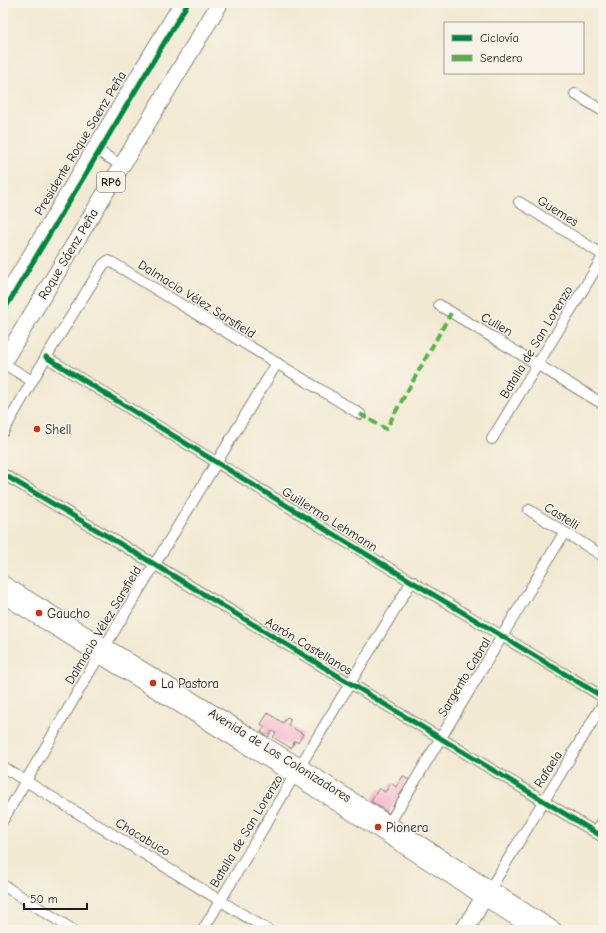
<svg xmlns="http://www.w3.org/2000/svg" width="606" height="933" font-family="'Comic Neue',sans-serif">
<rect width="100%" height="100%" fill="#f7f3e8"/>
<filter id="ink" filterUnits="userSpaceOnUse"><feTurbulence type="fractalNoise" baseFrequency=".025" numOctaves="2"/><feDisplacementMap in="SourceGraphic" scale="8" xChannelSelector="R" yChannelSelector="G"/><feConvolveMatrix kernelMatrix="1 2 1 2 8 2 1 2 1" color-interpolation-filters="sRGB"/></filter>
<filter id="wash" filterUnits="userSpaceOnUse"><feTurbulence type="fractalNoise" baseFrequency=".012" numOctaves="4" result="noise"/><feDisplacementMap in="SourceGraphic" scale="16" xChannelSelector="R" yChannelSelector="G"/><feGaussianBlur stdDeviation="0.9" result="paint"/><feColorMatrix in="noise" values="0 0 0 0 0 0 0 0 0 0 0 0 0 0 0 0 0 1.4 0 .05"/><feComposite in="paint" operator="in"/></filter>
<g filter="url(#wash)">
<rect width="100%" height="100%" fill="#f2e9d2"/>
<g id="blocks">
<g fill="#f6a6c6">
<path d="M268 713 283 723 287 717 291 719 288 725 303 734 298 743 295 741 291 748 273 737 276 733 272 731 268 737 261 732 265 727 261 724Z"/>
<path d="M403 776 409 780 389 813 371 801 379 788 385 792 391 783 396 787Z"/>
</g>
</g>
</g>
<g filter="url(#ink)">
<use href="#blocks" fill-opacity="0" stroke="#878277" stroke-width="1"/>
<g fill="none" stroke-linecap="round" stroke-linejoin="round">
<defs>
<g id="minor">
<path d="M575 94 603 111"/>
<path d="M93 148 121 165"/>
<path d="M519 202 603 255"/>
<path d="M3 296 179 3"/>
<path d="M439 305 603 404"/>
<path d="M46 357 323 528 603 697"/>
<path d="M3 363 32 381"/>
<path d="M3 432 46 357 103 265 108 261 113 263 360 414"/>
<path d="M492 439 603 257"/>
<path d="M3 474 154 564 603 837"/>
<path d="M529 510 603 556"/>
<path d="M3 767 268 930"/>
<path d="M3 820 99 656 277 363"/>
<path d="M386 829 564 533"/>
<path d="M596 833 603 821"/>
<path d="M3 885 73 930"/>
<path d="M203 930 300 766 412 581"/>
<path d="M460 930 480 898"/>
<path d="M469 930 486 900 490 889 603 704"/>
<path d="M603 930V929"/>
</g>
<g id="secondary">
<path d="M3 583 300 766 555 930"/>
<path d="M3 596 294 776 534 930"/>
</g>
<path id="primary" d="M3 362 220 3"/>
</defs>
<use href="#minor" stroke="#878277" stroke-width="12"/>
<use href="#secondary" stroke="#878277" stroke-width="16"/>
<use href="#primary" stroke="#878277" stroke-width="18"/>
<use href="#minor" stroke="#fff" stroke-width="10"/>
<use href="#secondary" stroke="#fff" stroke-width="14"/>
<use href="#primary" stroke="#fff" stroke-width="16"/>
<path stroke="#55b145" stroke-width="4" stroke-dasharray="8 4" stroke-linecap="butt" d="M360 414 386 429 451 313"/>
<defs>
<g id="cycleway">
<path d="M3 312 188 3"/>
<path d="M46 357 323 528 603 697"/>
<path d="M3 474 154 564 603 837"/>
</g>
</defs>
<use href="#cycleway" stroke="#f7f3e8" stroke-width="8"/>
<use href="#cycleway" stroke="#00873e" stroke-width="5"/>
</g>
</g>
<g fill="#c8321e" stroke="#f7f3e8" stroke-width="1.5">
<circle cx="37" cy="429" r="4"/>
<circle cx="39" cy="613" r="4"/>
<circle cx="153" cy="683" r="4"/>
<circle cx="378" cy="827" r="4"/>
</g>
<g text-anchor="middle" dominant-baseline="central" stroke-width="3" stroke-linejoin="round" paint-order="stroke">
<rect fill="#f7f3e8" stroke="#5e5c59" stroke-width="1" x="97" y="172" width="28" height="20" rx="3"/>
<g font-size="12" font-weight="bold" fill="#1c1c1c">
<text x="111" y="182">RP6</text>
</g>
<g font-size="13" fill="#1c1c1c" stroke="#f7f3e8">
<text transform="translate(80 143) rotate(-59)">Presidente Roque Saenz Peña</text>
<text transform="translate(558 211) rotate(32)">Guemes</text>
<text transform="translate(68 254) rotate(-59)">Roque Sáenz Peña</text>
<text transform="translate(197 299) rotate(32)">Dalmacio Vélez Sarsfield</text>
<text transform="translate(497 324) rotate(30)">Cullen</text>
<text transform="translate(536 342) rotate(-59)">Batalla de San Lorenzo</text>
<text transform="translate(562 516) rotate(32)">Castelli</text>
<text transform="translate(330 519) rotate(32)">Guillermo Lehmann</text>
<text transform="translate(103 625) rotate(-59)">Dalmacio Vélez Sarsfield</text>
<text transform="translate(309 646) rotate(31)">Aarón Castellanos</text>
<text transform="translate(464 677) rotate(-59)">Sargento Cabral</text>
<text transform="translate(280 755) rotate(32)">Avenida de Los Colonizadores</text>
<text transform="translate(548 769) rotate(-58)">Rafaela</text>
<text transform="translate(246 831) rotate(-59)">Batalla de San Lorenzo</text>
<text transform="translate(143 837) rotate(31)">Chacabuco</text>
</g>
<g font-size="13" fill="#1c1c1c" stroke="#f7f3e8" text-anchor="start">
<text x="45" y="429">Shell</text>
<text x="47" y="613">Gaucho</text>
<text x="161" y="683">La Pastora</text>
<text x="386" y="827">Pionera</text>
</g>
</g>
<rect width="606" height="933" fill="none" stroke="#f7f3e8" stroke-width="16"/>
<rect x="444" y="22" width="140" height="52" fill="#f7f3e8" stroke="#9f9d96"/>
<rect x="452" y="35" width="20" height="6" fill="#00873e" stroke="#9f9d96"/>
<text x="480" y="42" font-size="12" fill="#1c1c1c">Ciclovía</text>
<rect x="452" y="55" width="20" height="6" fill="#55b145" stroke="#9f9d96"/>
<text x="480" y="62" font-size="12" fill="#1c1c1c">Sendero</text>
<path d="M24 903v6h63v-6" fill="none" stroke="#1c1c1c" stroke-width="2"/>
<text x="30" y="903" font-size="12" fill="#1c1c1c" stroke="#f7f3e8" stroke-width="3" paint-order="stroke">50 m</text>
</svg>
